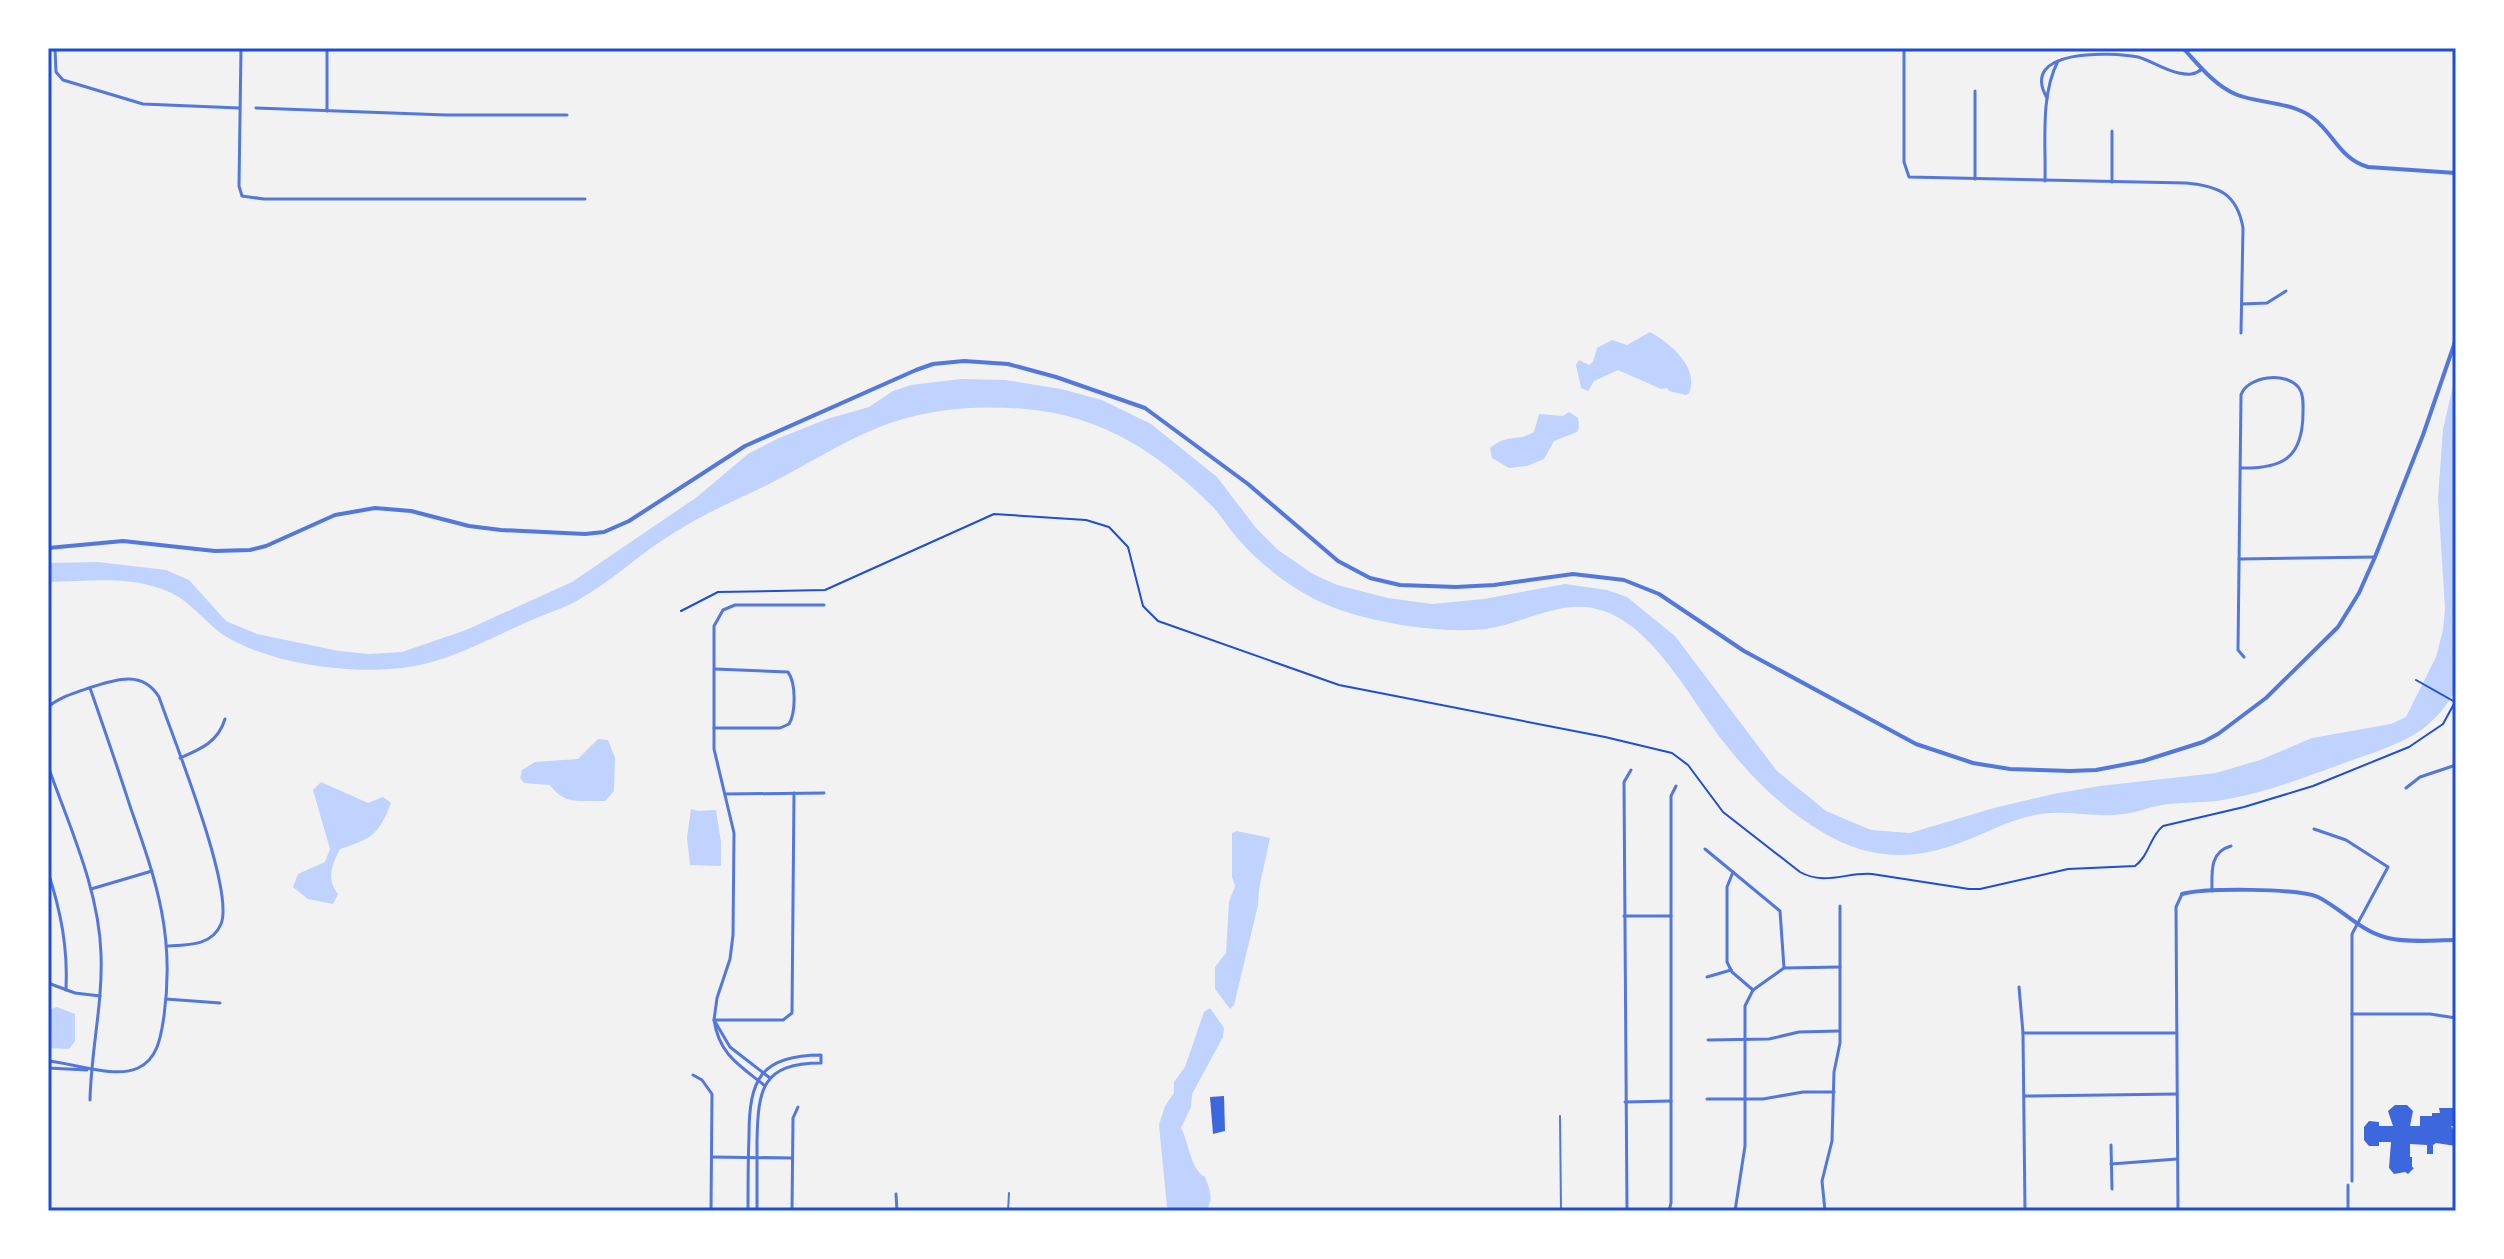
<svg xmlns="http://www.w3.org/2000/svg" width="2504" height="1259" font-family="Mulish,sans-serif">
<rect width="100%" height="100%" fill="#f2f2f2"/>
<g fill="#bfd3fe">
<path d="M1650 332C1670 343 1700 368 1689 393L1686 395 1669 391 1667 388 1661 389 1618 370 1594 381 1588 391 1581 388 1576 365 1579 360 1589 365 1593 362 1597 348 1612 340 1627 345Z"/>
<path d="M2456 373V688C2448 705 2437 718 2421 730 2400 745 2371 753 2347 762 2305 777 2261 795 2216 801 2198 803 2180 802 2162 805 2149 807 2136 813 2123 814 2096 818 2068 810 2041 814 2018 817 1998 827 1977 836 1926 858 1884 864 1833 838 1789 815 1752 779 1722 740 1690 698 1655 629 1604 611 1563 596 1525 624 1485 629 1441 634 1365 622 1325 604 1292 589 1262 566 1238 539 1229 529 1222 517 1213 507 1160 454 1102 415 1025 409 975 405 924 409 877 428 840 443 805 466 769 484 736 500 703 514 672 534 641 553 614 579 583 597 568 607 550 612 534 619 496 635 461 656 420 665 364 677 271 666 222 634 204 621 190 601 169 592 134 575 86 581 48 582V563L98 562 166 570 189 580 226 621 257 634 339 651 369 654 402 652 466 630 572 582 697 497 748 454 779 438 827 419 869 407 893 391 911 385 961 379 1005 380 1061 389 1102 400 1151 424 1217 477 1256 528 1278 550 1313 574 1337 585 1388 598 1432 604 1484 599 1565 584 1607 590 1627 597 1675 636 1777 771 1826 811 1871 830 1910 833 1994 808 2053 794 2100 786 2216 773 2260 760 2312 738 2391 724 2406 717 2436 657 2443 630 2445 608 2438 498 2443 429Z"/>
<path d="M1569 412 1578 418 1579 427 1577 432 1554 441 1544 459 1527 466 1509 468 1492 458 1490 448C1508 433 1517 442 1534 432L1539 414 1563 416Z"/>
<path d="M598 739 608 740 615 758 614 791 605 801C581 800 565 806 550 785L524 783 520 778 522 770 535 762 578 759Z"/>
<path d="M321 782 368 803 383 797 391 803C379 835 371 839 340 849 332 865 326 878 338 894L333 904 308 899 293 887 298 874 325 862 330 849 313 790Z"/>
<path d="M691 809 698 811 716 810 721 842V866L690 865 687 838Z"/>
<path d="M1237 831 1270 838 1259 889 1258 905 1234 1005 1230 1009 1215 989V967L1226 953 1229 902 1235 886 1232 877V833Z"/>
<path d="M57 1007 75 1014V1041L69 1049 48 1048V1010Z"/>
<path d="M1210 1008 1224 1028 1223 1037 1192 1094 1191 1107 1181 1128C1189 1142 1190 1169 1205 1177 1210 1190 1214 1199 1206 1211H1170L1167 1207 1159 1125 1165 1106 1174 1093V1082L1185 1067 1204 1012Z"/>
</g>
<g fill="#3d67dc">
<path d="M1224 1096 1225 1131 1213 1134 1210 1097Z"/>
<path d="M2395 1105H2407L2413 1111 2410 1126H2420V1116H2432V1113H2440L2439 1108H2456V1126H2451L2456 1134V1146L2436 1143 2433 1145V1154H2427V1145L2410 1144V1157H2412V1167L2414 1168 2408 1174 2405 1172 2394 1174 2389 1168 2391 1142H2379V1146H2369L2364 1140V1127L2369 1121 2379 1122V1126H2393L2388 1111Z"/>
</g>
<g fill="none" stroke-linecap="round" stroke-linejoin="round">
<path stroke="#1d4ed8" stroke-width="2" d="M681 611 718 592 825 590 994 514 1086 520 1109 527 1128 547 1143 606 1158 621 1339 685 1605 737 1672 753 1688 765 1723 812 1800 872C1825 886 1846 872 1872 874L1969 889H1980L2068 869 2135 866C2149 856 2150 836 2163 826L2244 807 2313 786 2409 747 2443 724 2455 702 2416 680"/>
<g stroke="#5277de" stroke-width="2">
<path d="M1560 1116 1561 1211"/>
<path d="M1008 1211 1009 1193"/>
</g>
<g stroke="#5277de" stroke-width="3">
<path d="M55 48 56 72 63 80 143 104 239 108"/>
<path d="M241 48 239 186 242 196 264 199H585"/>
<path d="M1904 48V162L1909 177 2186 183C2218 186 2237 193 2243 228L2241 333"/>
<path d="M2047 98C2018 48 2112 52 2138 57 2152 61 2164 70 2179 73 2188 75 2195 75 2202 69"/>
<path d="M256 108 446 115H567"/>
<path d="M327 111V48"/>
<path d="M1975 179V91"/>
<path d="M2045 181C2046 142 2040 96 2058 61"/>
<path d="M2112 182V131"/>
<path d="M2242 304 2267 303 2286 291"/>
<path d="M2240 468C2283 469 2303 458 2303 412 2303 404 2304 395 2299 388 2287 371 2247 376 2241 395L2238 650 2244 657"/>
<path d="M2239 559 2375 557"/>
<path d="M48 707C60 697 74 693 89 688 114 680 142 669 159 697 173 738 235 890 221 924 212 946 188 945 167 946"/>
<path d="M714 728H780L789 724C796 712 796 683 788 672L715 669"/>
<path d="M180 758C201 749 218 742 225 719"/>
<path d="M48 766C69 826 99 889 101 954 103 1003 91 1050 90 1100"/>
<path d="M2406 788 2420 777 2456 765"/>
<path d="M794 793 792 1013 783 1020H714L717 998 730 959 733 935 734 833 714 749V626L723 610 735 605H824"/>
<path d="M725 794 824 793"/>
<path d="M2314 829 2346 840 2388 867 2352 934V1181"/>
<path d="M1705 849 1780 911 1784 968"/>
<path d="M48 872C61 912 68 948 66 990"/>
<path d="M1733 872 1727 887V962L1732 972 1753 990 1745 1006V1146L1735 1211"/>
<path d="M91 889 152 871"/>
<path d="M2212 891C2212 873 2209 852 2231 846"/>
<path d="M1624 916H1671"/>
<path d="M1707 977 1731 970"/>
<path d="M48 983 75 993 100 996"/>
<path d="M2019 987 2023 1033 2025 1211"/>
<path d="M1753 990 1784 968 1840 967"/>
<path d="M166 999 220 1003"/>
<path d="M2352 1014H2430L2456 1018"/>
<path d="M2023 1033H2175"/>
<path d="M1708 1040 1769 1039 1799 1032 1839 1031"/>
<path d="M48 1061C73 1063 115 1079 138 1068 158 1059 161 1036 164 1016 175 936 157 883 131 809 118 769 104 728 90 688"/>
<path d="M48 1068 87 1070"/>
<path d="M693 1075 702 1080 712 1094 711 1211"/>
<path d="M764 1085C739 1065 719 1054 714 1020L730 1047 770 1078"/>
<path d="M2025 1096 2177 1094"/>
<path d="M1707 1099H1763L1803 1092H1834"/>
<path d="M1625 1102 1671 1101"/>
<path d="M2111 1145 2112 1189"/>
<path d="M712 1157 792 1158"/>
<path d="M2111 1164 2177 1159"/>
<path d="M2348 1185V1211"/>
<path d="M896 1194 897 1211"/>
<path d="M748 1211C748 1186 748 1161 749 1136 749 1080 760 1055 821 1055V1063C762 1063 758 1089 757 1141 757 1164 757 1188 757 1211"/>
<path d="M792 1211 793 1118 798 1107"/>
<path d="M1627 1211 1624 782 1631 770"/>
<path d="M1669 1211 1671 1203V796L1676 786"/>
<path d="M1825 1211 1822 1181 1832 1141 1834 1072 1840 1043V906"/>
<path d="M2178 1211 2176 907 2182 894"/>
</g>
<g stroke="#5277de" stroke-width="4">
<path d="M2183 48C2198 64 2214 85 2235 94 2259 104 2291 101 2313 118 2334 134 2340 159 2368 167L2456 173"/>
<path d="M48 548 123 541 215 551 250 550 266 546 335 515 375 508 411 511 469 526 501 530 585 534 604 532 629 521 745 446 916 370 933 364 964 361 1008 364 1056 377 1145 408 1248 484 1338 561 1370 578 1400 585 1456 587 1494 585 1573 574 1624 580 1659 594 1744 651 1916 744 1973 763 2010 769 2070 771 2096 770 2143 761 2203 742 2218 734 2266 698 2338 627 2359 593 2375 557 2423 435 2456 339"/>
<path d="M2182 894C2204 888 2298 888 2318 897 2342 909 2361 932 2388 938 2409 943 2434 940 2456 940"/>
</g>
</g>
<rect width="2504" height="1259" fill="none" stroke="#ffffff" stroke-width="100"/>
<rect x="50" y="50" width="2404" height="1159" fill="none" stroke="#1d4ed8" stroke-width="3"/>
</svg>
